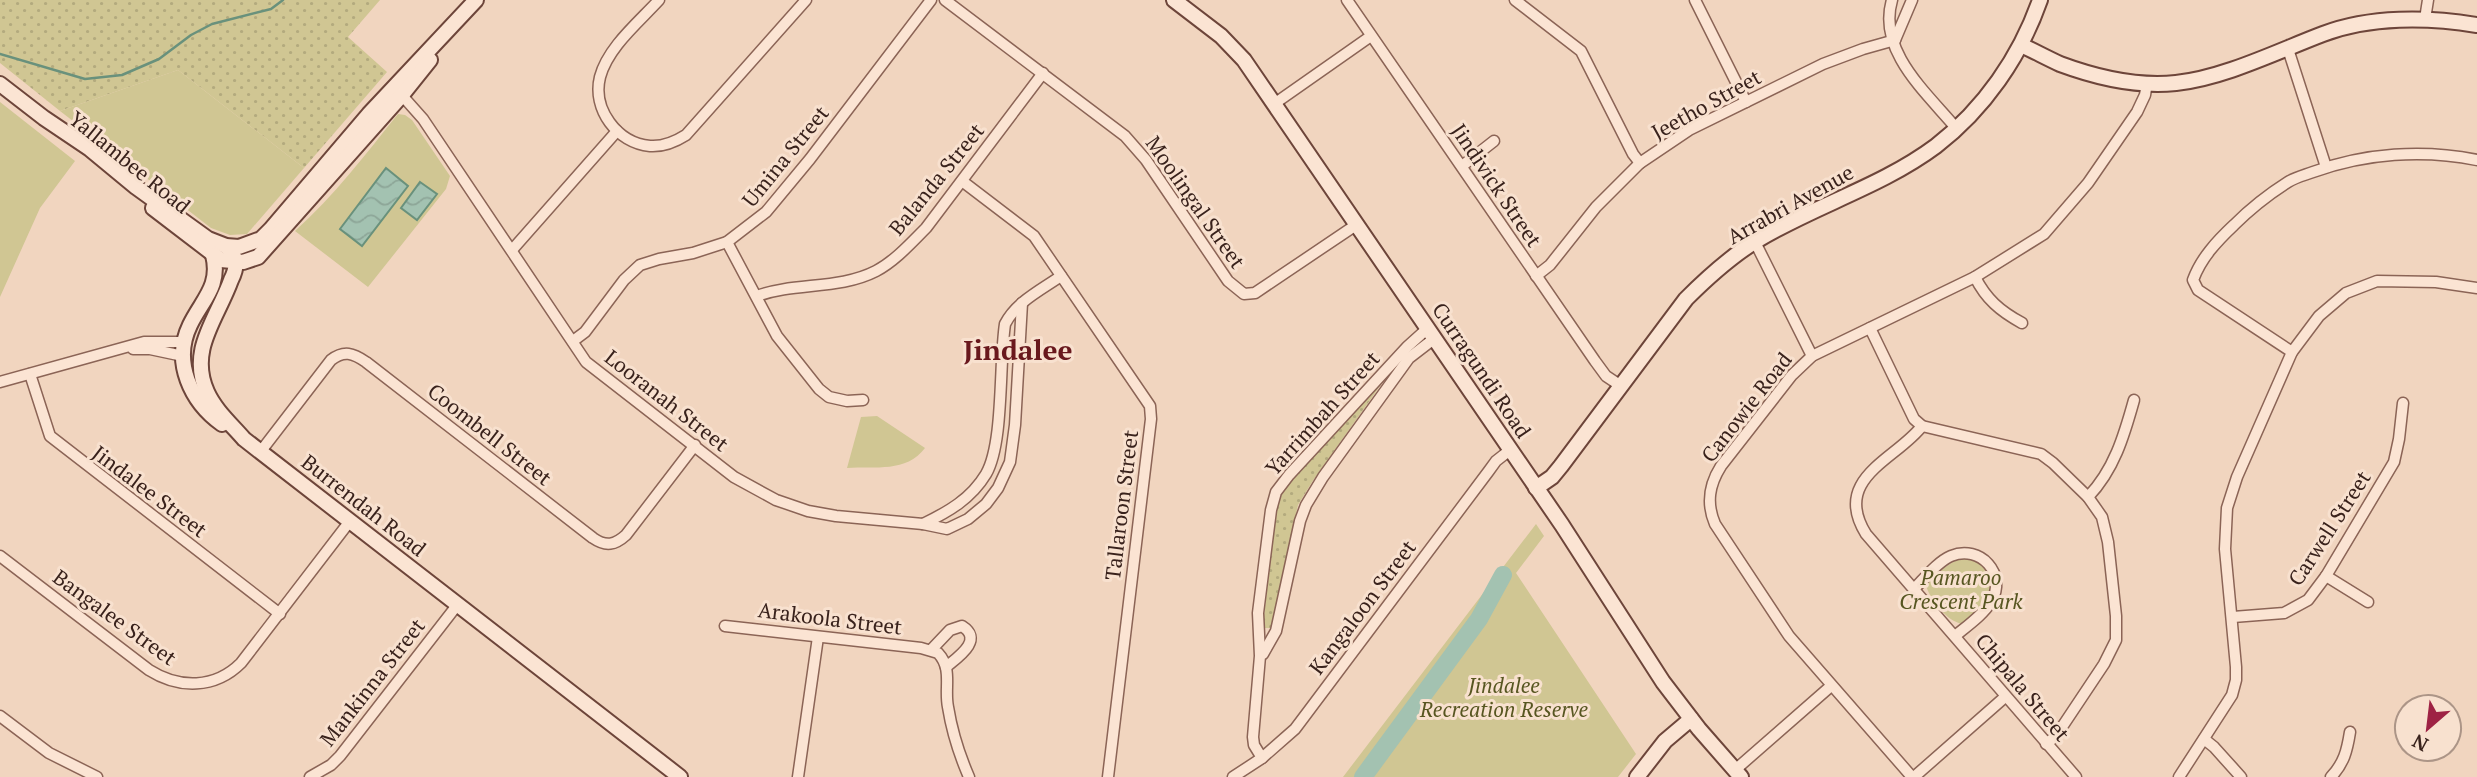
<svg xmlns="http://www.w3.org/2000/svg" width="2477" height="777" font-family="'PT Serif',serif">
<defs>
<pattern id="grass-dots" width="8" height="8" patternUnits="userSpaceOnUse" patternTransform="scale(1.75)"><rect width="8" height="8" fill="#d0c693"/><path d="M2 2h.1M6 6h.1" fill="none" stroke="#b3aa7e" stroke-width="1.8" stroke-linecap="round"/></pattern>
<pattern id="water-waves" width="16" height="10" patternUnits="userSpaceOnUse" patternTransform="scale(1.75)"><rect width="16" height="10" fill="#a3c2b1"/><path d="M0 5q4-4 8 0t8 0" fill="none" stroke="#8da698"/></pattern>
</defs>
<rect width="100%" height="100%" fill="#f1d5bf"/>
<g fill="url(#grass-dots)">
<path d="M0 0H380L348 37 387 72 304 168 178 70 60 111 0 63Z"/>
<path d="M1385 379 1312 482 1298 505 1272 625 1270 628H1265L1263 624 1278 498 1288 482 1382 380Z"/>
</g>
<g fill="#d0c693">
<path d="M178 70 304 168 247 234 230 235 211 228 60 111Z"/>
<path d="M0 102 75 161 40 208 0 297Z"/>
<path d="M398 114 405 115 412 120 450 176 446 189 368 287 295 231C334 196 365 155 398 114Z"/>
<path d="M877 416 925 448C906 473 876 466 847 468L861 417Z"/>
<path d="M1536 524 1544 536 1516 573 1636 754 1618 777H1343Z"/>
<path d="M1965 557 1984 564 1993 579C1990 600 1978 611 1962 624 1947 621 1931 601 1926 586 1935 573 1950 562 1965 557Z"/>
</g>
<g fill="url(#water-waves)" stroke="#69917c" stroke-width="2">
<path d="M386 168 408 186 362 246 340 229Z"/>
<path d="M420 182 437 194 417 220 401 208Z"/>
</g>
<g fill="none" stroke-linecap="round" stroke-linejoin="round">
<path stroke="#69917c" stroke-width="2.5" d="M0 54 85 79 122 75 159 59 191 35 212 24 271 9 283 0"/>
<path stroke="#a3c2b1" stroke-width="18" d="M1363 777 1479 619 1503 575"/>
<defs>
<g id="street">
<path d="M659 0C639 22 608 47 600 77 592 109 617 143 650 146 664 147 675 142 686 135L806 0"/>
<path d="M945 0 1125 136 1146 160 1228 281 1244 294 1255 293 1356 225"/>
<path d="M1347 0 1595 361 1606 376 1621 386"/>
<path d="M1515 0 1581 51 1633 154 1640 163"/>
<path d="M1695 0 1746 102"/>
<path d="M1892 0C1877 51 1927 93 1956 128"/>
<path d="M2425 19 2428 0"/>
<path d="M1895 40 1912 0"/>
<path d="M2288 49 2326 167"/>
<path d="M399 92 423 119 586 362 734 477 776 500 808 511 836 516 923 524 947 529 968 519 986 504 998 488 1010 462 1015 425 1022 303"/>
<path d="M1274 104 1371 36"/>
<path d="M1462 166 1494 141"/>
<path d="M962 181 1034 236 1150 406 1151 419 1108 777"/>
<path d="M727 242 777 336 819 389 829 397 847 401 863 400"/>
<path d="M1755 242 1812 356"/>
<path d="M512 250 617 131"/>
<path d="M1536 276 1550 265 1596 207 1640 163 1689 130 1823 64 1863 49 1895 40"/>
<path d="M1975 277C1986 299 2000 311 2022 323"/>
<path d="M757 296C795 282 839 290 876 271 895 261 911 243 926 228L1043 73"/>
<path d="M1870 328 1914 419 1922 426 2041 454 2053 463 2088 497 2102 517 2108 542 2116 616V640L2104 664 2056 736 2046 744"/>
<path d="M573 341 585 332 624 280 640 265 659 259 693 253 727 242 766 212 810 159 931 0"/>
<path d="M133 349H150L183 356"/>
<path d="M2292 352 2198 290 2193 280C2201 258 2217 241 2234 225 2250 209 2269 194 2288 182 2296 177 2305 175 2313 172 2365 153 2423 149 2477 160"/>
<path d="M30 374 50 436 280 614"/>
<path d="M0 382 144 342H185"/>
<path d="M1922 426C1897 459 1831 478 1866 534L2076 777"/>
<path d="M261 451 331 360C344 350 353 353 366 362L593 538C606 547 615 545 626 535L695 445"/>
<path d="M2088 497C2114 470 2124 436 2134 400"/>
<path d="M923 524C948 512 971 499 986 474 1004 443 999 363 1005 324 1016 302 1041 290 1061 276"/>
<path d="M0 556 149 670C179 689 215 689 241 663L350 521"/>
<path d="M2326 576 2368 602"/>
<path d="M1914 589C1924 579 1937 562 1951 556 1980 544 2008 574 1991 602 1983 615 1967 626 1955 636"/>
<path d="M2233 617 2284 613 2308 600 2326 576 2394 462 2399 439 2403 403"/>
<path d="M725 626 921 648 938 653C953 669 944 688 948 707 952 732 959 754 969 777"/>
<path d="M931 650 950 630 962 626C984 640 958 657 946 667"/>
<path d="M1263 654 1276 631 1300 521 1306 505 1323 477 1409 358 1435 338"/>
<path d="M0 716 49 753 97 777"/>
<path d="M2204 739 2214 747 2241 777"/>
<path d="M1262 758 1254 745 1253 737 1260 656 1258 613 1271 510 1276 492 1289 475 1408 346 1428 328"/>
<path d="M1735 770 1831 686"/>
<path d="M310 777 331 765 340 756 458 604"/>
<path d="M798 777 818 637"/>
<path d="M1233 777 1262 758 1295 729 1488 472 1496 461 1510 450"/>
<path d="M1912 777 1789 636 1715 524C1706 503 1709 485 1721 466L1792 375 1812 356 1975 277 2044 234 2088 183 2137 112 2145 95 2147 83"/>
<path d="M1914 777 2005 697"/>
<path d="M2179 777 2232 695 2236 680V667L2225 549 2227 508 2237 477 2292 352 2319 316 2346 293 2377 281 2436 282 2477 288"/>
<path d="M2331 777C2344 763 2347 751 2350 732"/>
</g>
<g id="secondary">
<path d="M1174 0 1221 36 1244 60 1562 525 1663 682 1699 729 1741 777"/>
<path d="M2021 45C2034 51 2047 58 2060 64 2095 77 2138 87 2176 83 2224 78 2278 51 2323 34 2370 16 2428 17 2477 25"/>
<path d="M0 84 44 118 90 149 136 187 208 239 226 246 239 247 261 239 271 229 369 114 476 0"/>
<path d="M153 208 221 260 243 262 258 257 402 95 430 60"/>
<path d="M226 246C229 250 233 254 235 259 237 266 234 274 231 280 217 319 188 350 207 392 215 410 231 424 244 439L680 777"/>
<path d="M213 255C221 286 202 300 190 325 172 362 191 402 222 424"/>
<path d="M1536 488 1552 477 1561 466 1686 299C1707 278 1730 257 1756 241 1813 206 1881 187 1936 146 1984 109 2020 57 2040 0"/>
<path d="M1637 777 1665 741 1691 719"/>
</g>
</defs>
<use href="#street" stroke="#8b6456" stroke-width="13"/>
<use href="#secondary" stroke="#6d453a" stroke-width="18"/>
<use href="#street" stroke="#fbe4d3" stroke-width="10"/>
<use href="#secondary" stroke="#fbe4d3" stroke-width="14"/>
</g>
<g text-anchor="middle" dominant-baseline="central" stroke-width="6" stroke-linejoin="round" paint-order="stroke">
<g font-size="21" fill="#39221c" stroke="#f8e1cf">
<text transform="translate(1706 104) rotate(-29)">Jeetho Street</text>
<text transform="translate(785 156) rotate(-51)">Umina Street</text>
<text transform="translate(130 162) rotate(39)">Yallambee Road</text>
<text transform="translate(936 179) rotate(-51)">Balanda Street</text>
<text transform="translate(1497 185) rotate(56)">Jindivick Street</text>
<text transform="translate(1196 202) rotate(55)">Moolingal Street</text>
<text transform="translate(1790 204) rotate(-29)">Arrabri Avenue</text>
<text transform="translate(1482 370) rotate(56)">Curragundi Road</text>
<text transform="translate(667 400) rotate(38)">Looranah Street</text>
<text transform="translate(1746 407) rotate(-52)">Canowie Road</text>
<text transform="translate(1322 413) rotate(-48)">Yarrimbah Street</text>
<text transform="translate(490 434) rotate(38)">Coombell Street</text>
<text transform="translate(150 491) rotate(37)">Jindalee Street</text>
<text transform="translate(364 505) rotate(38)">Burrendah Road</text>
<text transform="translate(1121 505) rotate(-83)">Tallaroon Street</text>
<text transform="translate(2329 528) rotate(-57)">Carwell Street</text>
<text transform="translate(1362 607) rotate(-53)">Kangaloon Street</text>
<text transform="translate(115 617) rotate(36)">Bangalee Street</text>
<text transform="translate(830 618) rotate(7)">Arakoola Street</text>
<text transform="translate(372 682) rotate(-52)">Mankinna Street</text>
<text transform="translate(2023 687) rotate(50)">Chipala Street</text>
</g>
<g font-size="21" font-style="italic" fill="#575621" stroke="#f8e1cf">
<text x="1961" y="577">Pamaroo<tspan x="1961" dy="24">Crescent Park</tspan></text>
<text x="1504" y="685">Jindalee<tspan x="1504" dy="24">Recreation Reserve</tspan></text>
</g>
<g font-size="28" font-weight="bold" fill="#69181d" stroke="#f8e1cf">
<text x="1018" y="349">Jindalee</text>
</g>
</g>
<g transform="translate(2428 728) rotate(208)"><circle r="33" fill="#f8e1cf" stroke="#ac9587" stroke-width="2"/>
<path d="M0-5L12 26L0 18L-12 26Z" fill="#9e2244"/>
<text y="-10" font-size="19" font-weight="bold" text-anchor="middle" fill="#39221c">N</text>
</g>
</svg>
